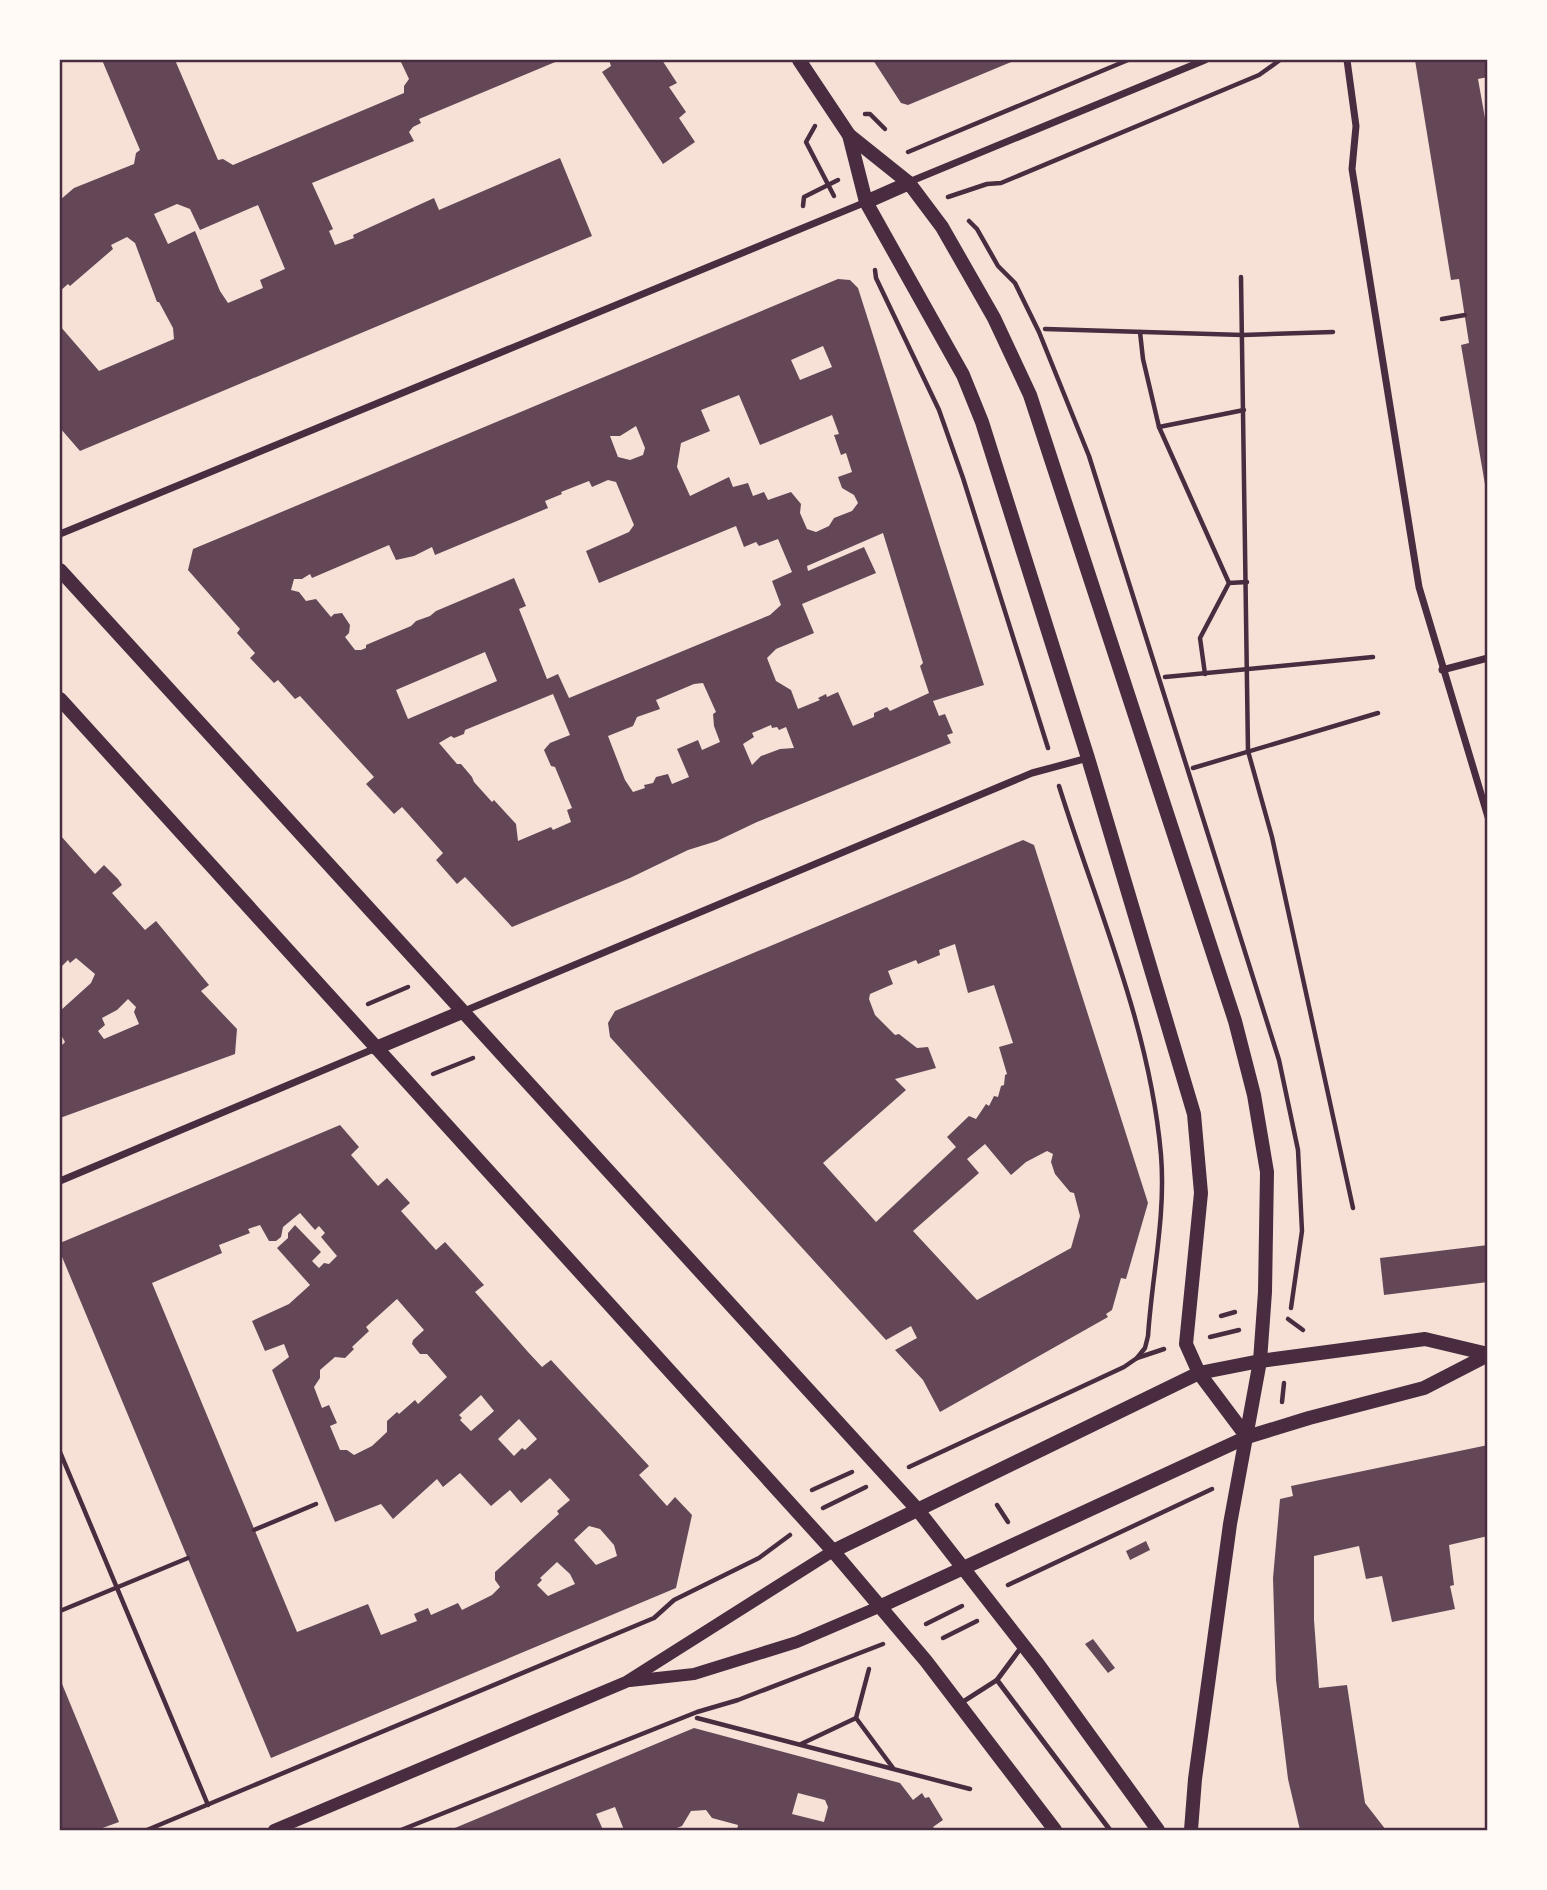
<svg xmlns="http://www.w3.org/2000/svg" width="1547" height="1890" font-family="Roboto,sans-serif">
<rect width="100%" height="100%" fill="#f7e1d7"/>
<g fill="#644757" fill-rule="evenodd">
<path d="M102 60H175L218 160 223 159 233 165 404 93V86L409 79 400 60H560L419 119 421 123 413 127 409 132 414 141 312 183 333 229 329 231 335 245 354 238 353 235 434 198 439 210 560 158 592 236 80 451 60 428V326L99 371 174 339 173 328 159 302H157L135 243 127 237 111 245 113 249 70 286 68 284 60 291V200L74 188 134 164 136 153 140 150ZM177 204 190 209 200 230 258 205 285 269 260 280 263 288 228 303 220 291 195 231 168 244 154 214Z"/>
<path d="M609 60H662L677 83 669 87 686 112 679 118 695 142 663 164 602 72 611 66Z"/>
<path d="M873 60H1016L908 105 901 103Z"/>
<path d="M1415 60H1488V77L1478 79 1488 135V502L1461 345 1469 343 1459 279 1451 280Z"/>
<path d="M838 279 850 280 858 288 984 685 933 701 939 716 945 714 953 733 947 735 951 743 757 822 717 841 688 850 630 878 512 927 465 877 457 884 436 860 443 853 402 807 394 814 366 784 374 777 300 696 295 699 278 680 274 683 250 658 255 653 237 633 240 629 188 570 193 549ZM823 346 832 367 800 380 791 360ZM739 395 760 445 832 415 839 434 834 435 841 455 846 453 852 472 838 477 842 488 854 495 858 503 852 511 834 518 829 526 816 532 807 529 800 513 801 504 791 492 768 500 764 492 753 496 748 483 733 487 729 477 690 496 677 467 681 443 710 431 701 410ZM636 426 645 448 643 455 630 460 618 457 610 436H620ZM608 480 616 482 634 525 629 532 586 551 599 583 736 526 744 547 756 542 759 546 778 539 792 572 772 581 781 605 770 615 569 698 558 674 547 679 519 609 526 606 514 578 436 611 430 616 416 621 411 626 366 645V648L361 650H355L345 637 349 633 350 625 342 613 334 614 331 617 316 599 306 601 299 592 291 590 294 579H302L310 574 312 578 389 545 396 560 414 556 432 547 435 555 548 508 545 501 562 494 561 492 589 481 592 487ZM883 533 923 663 920 666 929 693 890 711 887 707 874 713V717L853 726 838 692 827 697 826 694 818 698 820 700 798 709 791 690 776 681 767 658 776 649 814 633 802 604 876 573 864 547 808 571 807 566ZM485 652 497 681 408 719 396 690ZM703 683 716 712 713 714 714 726 720 742 702 750 698 740 677 749 689 777 672 784 668 774 656 777 653 783 644 785 645 788 633 792 625 780 608 736 633 726 637 717 660 709 656 700 694 684ZM553 694 570 735 550 743 544 750 551 766 555 767 572 808 567 810 571 822 553 830 551 827 518 841 516 824 494 800 492 802 474 782 472 777 461 764H457L439 743 451 736 454 738 464 734 465 730ZM771 725 772 728 777 727 779 730 786 727 794 748 780 749 761 756 752 765 743 744 754 737 752 733Z"/>
<path d="M60 835 95 874 104 865 118 879 122 885 112 893 145 930 156 921 209 985 201 991 237 1029 235 1054 60 1118V1047L65 1042 60 1033V1011L91 983 95 974 76 958 70 963 68 960 60 968ZM128 999 136 1007 134 1012 139 1024 104 1039 98 1031 105 1025 102 1018 117 1010Z"/>
<path d="M1023 840 1034 845 1148 1203 1126 1279 1121 1278 1112 1310 1106 1314 1108 1317 940 1412 923 1380 895 1350 917 1338 911 1326 886 1340 610 1037 608 1023 615 1011ZM955 944 968 993 994 985 1013 1043 999 1047 1007 1074 1005 1075 1004 1085 1001 1086 998 1097 994 1096 989 1106 986 1104 976 1119 969 1116 947 1137 956 1147 876 1222 823 1163 906 1090 895 1079 936 1068 928 1047 917 1048 899 1034 895 1035 875 1015 869 999 870 994 893 984 888 971 916 960 918 964 940 955 939 950ZM985 1144 1011 1175 1026 1162 1047 1151 1053 1154 1051 1162 1055 1174 1070 1192 1074 1193 1080 1216 1071 1248 977 1300 913 1231 979 1173 967 1159Z"/>
<path d="M340 1125 359 1147 351 1155 378 1186 387 1178 410 1203 401 1211 436 1250 445 1242 455 1253 484 1285 475 1292 528 1352 542 1367 551 1360 649 1466 639 1475 667 1506 675 1497 692 1515 676 1588 271 1758 60 1252V1243ZM300 1213 315 1230 319 1226 325 1233 321 1237 337 1256 329 1264 324 1263 319 1268 312 1261 321 1252 295 1225 288 1233V1238L277 1248 310 1285 289 1304 252 1321 265 1351 284 1344 289 1357 272 1370 335 1522 381 1504 393 1519 437 1479 443 1487 460 1473 491 1506 510 1490 521 1503 550 1478 570 1500 557 1511 559 1514 495 1572V1580L500 1587 492 1595 462 1610 458 1603 431 1615 428 1608 414 1614 417 1621 381 1635 368 1604 297 1632 152 1283 222 1253 219 1245 250 1233 248 1229 260 1225 269 1241H276L281 1237 283 1227ZM397 1299 424 1330 413 1340 412 1344 420 1354H427L447 1377 418 1404 415 1400 399 1414 397 1412 387 1421V1432L372 1446 354 1455 347 1450H340L330 1426 337 1423 329 1405 322 1408 314 1387 320 1378V1370L335 1357 345 1358 354 1349 352 1347 369 1331 366 1327ZM481 1395 494 1411 471 1431 460 1420 462 1418 459 1415ZM519 1419 537 1439 525 1450 522 1448 514 1456 498 1439ZM589 1526 600 1529 614 1545 617 1556 596 1565 574 1540ZM557 1562 570 1574 575 1584 548 1596 537 1585 542 1580 540 1578Z"/>
<path d="M1488 1245V1282L1384 1295 1380 1258Z"/>
<path d="M1488 1445V1536L1449 1545 1454 1585 1450 1586 1455 1609 1392 1622 1382 1576 1366 1579 1359 1546 1314 1556V1620L1319 1688 1347 1685 1365 1803 1386 1830H1300L1288 1779 1276 1680 1273 1578 1280 1499 1293 1496 1291 1486Z"/>
<path d="M1146 1541 1150 1550 1130 1560 1126 1551Z"/>
<path d="M1093 1639 1115 1668 1108 1673 1085 1644Z"/>
<path d="M60 1679 119 1822 97 1830H60Z"/>
<path d="M694 1728 900 1783 913 1800 922 1793 925 1798 929 1797 943 1820 933 1827 936 1830H737L738 1825 712 1818 706 1810 691 1811 682 1826 672 1830H624L615 1807 596 1814 603 1830H450ZM798 1793 825 1800 828 1807 824 1822 792 1814Z"/>
</g>
<g fill="none" stroke-linecap="round" stroke-linejoin="round">
<g stroke="#4a2c40" stroke-width="4.5">
<path d="M865 114H870L885 129"/>
<path d="M815 126 806 142 834 196"/>
<path d="M908 152 1128 60"/>
<path d="M948 197 987 184 1001 183 1259 75 1280 60"/>
<path d="M803 206 804 197 838 180"/>
<path d="M969 221 977 229 998 266 1015 283 1039 332 1089 456 1279 1060 1298 1150 1302 1231 1291 1308"/>
<path d="M875 270 876 278 939 410 963 478 1048 748"/>
<path d="M1241 277 1248 751 1272 837 1353 1208"/>
<path d="M1442 319 1465 315"/>
<path d="M1045 329 1243 335 1333 332"/>
<path d="M1140 332 1143 359 1159 427 1229 583 1200 638 1205 674"/>
<path d="M1159 427 1244 410"/>
<path d="M1229 583 1247 582"/>
<path d="M1165 677 1373 657"/>
<path d="M1193 768 1378 713"/>
<path d="M1059 786C1097 908 1150 1027 1161 1155 1166 1216 1152 1275 1148 1336L1145 1348 1137 1358"/>
<path d="M368 1004 408 987"/>
<path d="M433 1074 473 1058"/>
<path d="M1221 1316 1235 1312"/>
<path d="M1288 1319 1303 1330"/>
<path d="M1210 1337 1239 1330"/>
<path d="M1282 1402 1284 1383"/>
<path d="M60 1452 208 1805"/>
<path d="M909 1467 1124 1367 1137 1358 1164 1349"/>
<path d="M812 1490 852 1472"/>
<path d="M997 1505 1008 1522"/>
<path d="M823 1508 866 1487"/>
<path d="M254 1530 316 1504"/>
<path d="M1008 1585 1212 1489"/>
<path d="M60 1611 188 1558"/>
<path d="M926 1624 962 1606"/>
<path d="M943 1638 977 1621"/>
<path d="M697 1718 970 1789"/>
<path d="M856 1718 893 1768"/>
<path d="M801 1744 856 1718 869 1669"/>
<path d="M147 1830 654 1618 674 1600 759 1558 790 1535"/>
<path d="M401 1830 697 1712 738 1700 883 1644"/>
</g>
<g stroke="#4a2c40" stroke-width="5">
<path d="M1023 1645 997 1680 1110 1830"/>
<path d="M961 1703 997 1680"/>
</g>
<g stroke="#4a2c40" stroke-width="7">
<path d="M1347 60 1356 126 1352 169 1419 587 1488 817"/>
<path d="M909 182 1205 60"/>
<path d="M60 534 866 202"/>
<path d="M1442 670 1488 658"/>
<path d="M462 1012 1032 773 1088 758"/>
<path d="M60 1181 376 1048"/>
</g>
<g stroke="#4a2c40" stroke-width="12">
<path d="M630 1681 694 1674 797 1642 881 1606"/>
<path d="M274 1830 626 1682 833 1551"/>
</g>
<g stroke="#4a2c40" stroke-width="14">
<path d="M799 60 849 135 866 202 963 375 982 422 1088 758 1194 1114 1201 1193 1186 1344 1199 1373 1247 1437"/>
<path d="M849 135 909 183 942 227 994 318 1030 395 1235 1021 1254 1095 1267 1172 1265 1292 1260 1361 1230 1524 1195 1779 1191 1830"/>
<path d="M866 202 909 183"/>
<path d="M60 570 917 1509 1038 1664 1158 1830"/>
<path d="M60 699 833 1551 926 1661 1055 1830"/>
<path d="M376 1048 462 1012"/>
<path d="M833 1551 1199 1373 1260 1361 1425 1339 1488 1354"/>
<path d="M881 1606 1247 1437 1309 1418 1424 1388 1488 1355"/>
</g>
</g>
<rect width="1547" height="1890" fill="none" stroke="#fffaf5" stroke-width="122"/>
<rect x="61" y="61" width="1425" height="1768" fill="none" stroke="#4a2c40" stroke-width="2.5"/>
</svg>
